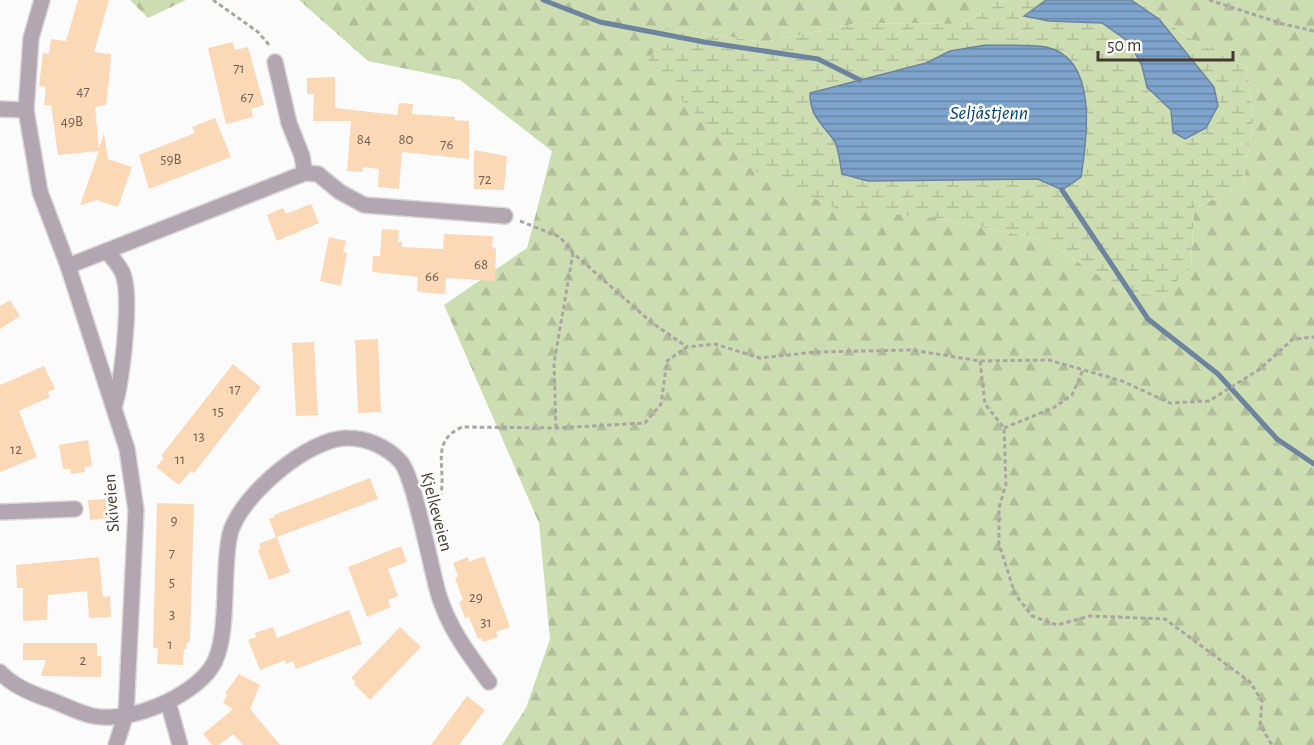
<svg xmlns="http://www.w3.org/2000/svg" width="1314" height="745" font-family="'Alegreya Sans',sans-serif">
<defs>
<pattern id="forest-firs" width="22" height="20" patternUnits="userSpaceOnUse" patternTransform="scale(1.5)"><rect width="22" height="20" fill="#cdddb2"/><path d="M5 1l3.5 6h-7zM16 11l3.5 6h-7z" fill="#b1be99"/></pattern>
<pattern id="wetland-marsh" width="20" height="14" patternUnits="userSpaceOnUse" patternTransform="scale(1.5)"><rect width="20" height="14" fill="#cdddb2"/><path d="M1 5h8M5 5V1M11 12h8M15 12V8" fill="none" stroke="#b1be99"/></pattern>
<pattern id="water-rules" width="6" height="5" patternUnits="userSpaceOnUse" patternTransform="scale(1.5)"><rect width="6" height="5" fill="#7ea4cd"/><path d="M0 2.5h6" fill="none" stroke="#6987a7"/></pattern>
</defs>
<rect width="100%" height="100%" fill="#fbfbfb"/>
<g fill="url(#forest-firs)">
<path d="M130 0H186L148 18Z"/>
<path d="M299 0H1005L960 24 858 23 764 42 666 28 941 219 1041 239 1129 294 1191 267 1194 208 1243 186 1253 121 1247 68 1193 40 1136 0H1314V745H502L526 708 550 639 539 523 444 305 527 248 552 151 460 80 368 61Z"/>
</g>
<path fill="url(#wetland-marsh)" fill-rule="evenodd" d="M1005 0H1046L1025 16 1049 21 1102 23 1130 42 1142 66 1147 87 1171 110 1173 132 1185 139 1159 19 1131 0H1136L1193 40 1247 68 1253 121 1243 186 1194 208 1191 267 1164 295 1129 294 1041 239 941 219 835 208 754 171 646 65 666 28 764 42 858 23 960 24ZM986 45 1054 184 1038 179 868 181 842 174 835 142 811 93 926 63 950 51Z"/>
<g fill="url(#water-rules)" stroke="#6c849e" stroke-width="1.5">
<path d="M1046 0H1131L1159 19 1214 87 1218 106 1206 128 1185 139 1173 132 1171 110 1147 87 1142 66 1129 42 1102 23 1049 21 1024 16Z"/>
<path d="M986 45C1005 46 1027 44 1046 47 1099 58 1087 139 1081 177L1062 190 1038 179 868 181 842 174C840 164 839 148 834 140 821 123 810 116 810 93L926 63 950 51Z"/>
</g>
<g fill="none" stroke-linecap="round" stroke-linejoin="round">
<g stroke="#6c849e" stroke-width="5">
<path d="M543 0 600 22 704 42 818 59 860 80"/>
<path d="M1062 190 1148 319 1218 374 1277 439 1314 464"/>
</g>
</g>
<g fill="#fbd9b7">
<path d="M78 0H109L94 52 111 54 110 71 106 105 95 107 99 149 104 133 108 159 132 167 118 207 97 200 80 205 99 151 58 155 51 105H44L46 87 39 86 43 53 49 54 51 39 66 41Z"/>
<path d="M233 42 235 50 248 47 264 105 251 109 253 117 226 124 208 48Z"/>
<path d="M335 77V108L397 115 399 103 413 104 412 114 455 117 454 120 469 121V159L402 152 399 189 378 187 379 169 363 167 362 172 347 171 351 121H313L314 94H307V78Z"/>
<path d="M215 118 231 157 149 189 139 155 195 133 192 127Z"/>
<path d="M474 150 507 156 504 190 474 189Z"/>
<path d="M311 204 319 223 277 241 267 215 283 208 286 214Z"/>
<path d="M382 229 399 230 398 242H402V247L443 249 444 234 493 236 492 247 496 248 495 281 446 278 445 294 427 293 417 291 418 277 372 272 373 256H380Z"/>
<path d="M329 237 346 241 343 252 347 253 341 286 320 281Z"/>
<path d="M10 300 20 316 0 329V306Z"/>
<path d="M378 339 381 412 358 413 355 340Z"/>
<path d="M314 342 318 415 296 416 292 343Z"/>
<path d="M233 364 261 387 194 473 191 471 179 485 156 467 164 458 161 456Z"/>
<path d="M44 366 55 389 48 392 50 397 19 411 37 457 0 472V385Z"/>
<path d="M88 440 92 466 84 467 85 472 71 474 70 469H63L59 445Z"/>
<path d="M370 478 378 499 277 537 290 572 269 580 258 550 261 549 259 544 276 537 269 519 275 517 274 515Z"/>
<path d="M106 499 108 518 90 520 88 500Z"/>
<path d="M157 503 194 504 190 642H187L186 649H184L183 665 157 664 158 648H153Z"/>
<path d="M401 546 407 562 388 569 398 596 388 600 391 607 367 617 348 567Z"/>
<path d="M484 556 510 627 496 632 498 637 483 642 481 638 478 639 469 617 465 618 459 602 463 600 455 578 458 576 453 563 468 557 469 562Z"/>
<path d="M99 557 103 597 110 596 111 617 89 618 87 591 48 595 47 620 23 621V588H17L16 565Z"/>
<path d="M349 610 362 644 296 669 293 661 286 664 285 660 260 670 248 640 256 637 255 633 273 627 277 638Z"/>
<path d="M400 627 421 647 370 700 354 684 356 682 351 678Z"/>
<path d="M23 643H97V656H101V677L41 676 46 660H23Z"/>
<path d="M239 674 260 685 250 709 280 745H243L233 734 219 745H212L203 734 233 709 223 703 227 695 225 693Z"/>
<path d="M467 696 485 710 459 745H431Z"/>
</g>
<g fill="none" stroke-linecap="round" stroke-linejoin="round">
<defs>
<g id="street">
<path d="M42 0 31 38 26 110 40 192 68 266 127 449 136 510 126 714 116 745"/>
<path d="M275 62 289 123 302 156 305 173"/>
<path d="M0 109 26 110"/>
<path d="M107 251C112 258 120 266 123 274 132 297 122 379 115 404"/>
<path d="M68 266 305 173 318 174 340 192 364 205 505 216"/>
<path d="M0 512 75 509"/>
<path d="M0 672C13 686 32 694 51 700 64 705 79 713 93 716 130 723 190 698 211 668 231 640 221 571 230 534 239 497 309 437 348 438 367 438 387 447 400 461 414 475 431 570 439 596 450 630 468 653 489 682"/>
<path d="M168 702 180 745"/>
</g>
</defs>
<use href="#street" stroke="#dad8d6" stroke-width="18"/>
<g stroke="#aba6a2" stroke-width="3" stroke-dasharray="4.5 3" stroke-linecap="butt">
<path d="M213 0 258 32 270 46"/>
<path d="M1209 0 1283 24 1314 31"/>
<path d="M520 221 560 237 573 253 651 322 687 347"/>
<path d="M980 361 985 404 1004 428 1006 484 999 508V544L1015 594 1032 616 1057 625 1090 616 1165 619 1250 682 1262 701 1260 725 1272 745"/>
<path d="M556 428 554 363 573 253"/>
<path d="M1004 428 1053 408 1072 395 1083 370"/>
<path d="M432 501 441 494C446 465 430 442 462 427L556 428 645 423 661 404 667 361 687 347 715 344 760 358 816 352 912 350 980 361 1049 360 1122 381 1170 403 1209 401 1260 369 1293 339 1314 337"/>
</g>
<use href="#street" stroke="#b2a6b1" stroke-width="15"/>
</g>
<g text-anchor="middle" dominant-baseline="central" stroke-width="5" stroke-linejoin="round" paint-order="stroke">
<g font-size="15" fill="#716151">
<text x="239" y="68">71</text>
<text x="83" y="91">47</text>
<text x="247" y="97">67</text>
<text x="72" y="121">49B</text>
<text x="364" y="139">84</text>
<text x="406" y="139">80</text>
<text x="447" y="144">76</text>
<text x="171" y="159">59B</text>
<text x="485" y="179">72</text>
<text x="481" y="264">68</text>
<text x="432" y="276">66</text>
<text x="235" y="389">17</text>
<text x="218" y="411">15</text>
<text x="199" y="436">13</text>
<text x="16" y="449">12</text>
<text x="180" y="459">11</text>
<text x="174" y="520">9</text>
<text x="172" y="553">7</text>
<text x="172" y="582">5</text>
<text x="476" y="597">29</text>
<text x="172" y="614">3</text>
<text x="486" y="622">31</text>
<text x="170" y="644">1</text>
<text x="83" y="660">2</text>
</g>
<g font-size="18" fill="#43392f" stroke="#fff">
<text transform="translate(112 503) rotate(-94)">Skiveien</text>
<text transform="translate(436 512) rotate(75)">Kjelkeveien</text>
</g>
<g font-size="20" font-style="italic" fill="#003e70" stroke="#fff">
<text x="989" y="113">Seljåstjenn</text>
</g>
</g>
<path d="M1098 51v9h135v-9" fill="none" stroke="#43392f" stroke-width="3"/>
<text x="1107" y="51" font-size="18" fill="#43392f" stroke="#ffffff" stroke-width="4.5" paint-order="stroke">50 m</text>
</svg>
